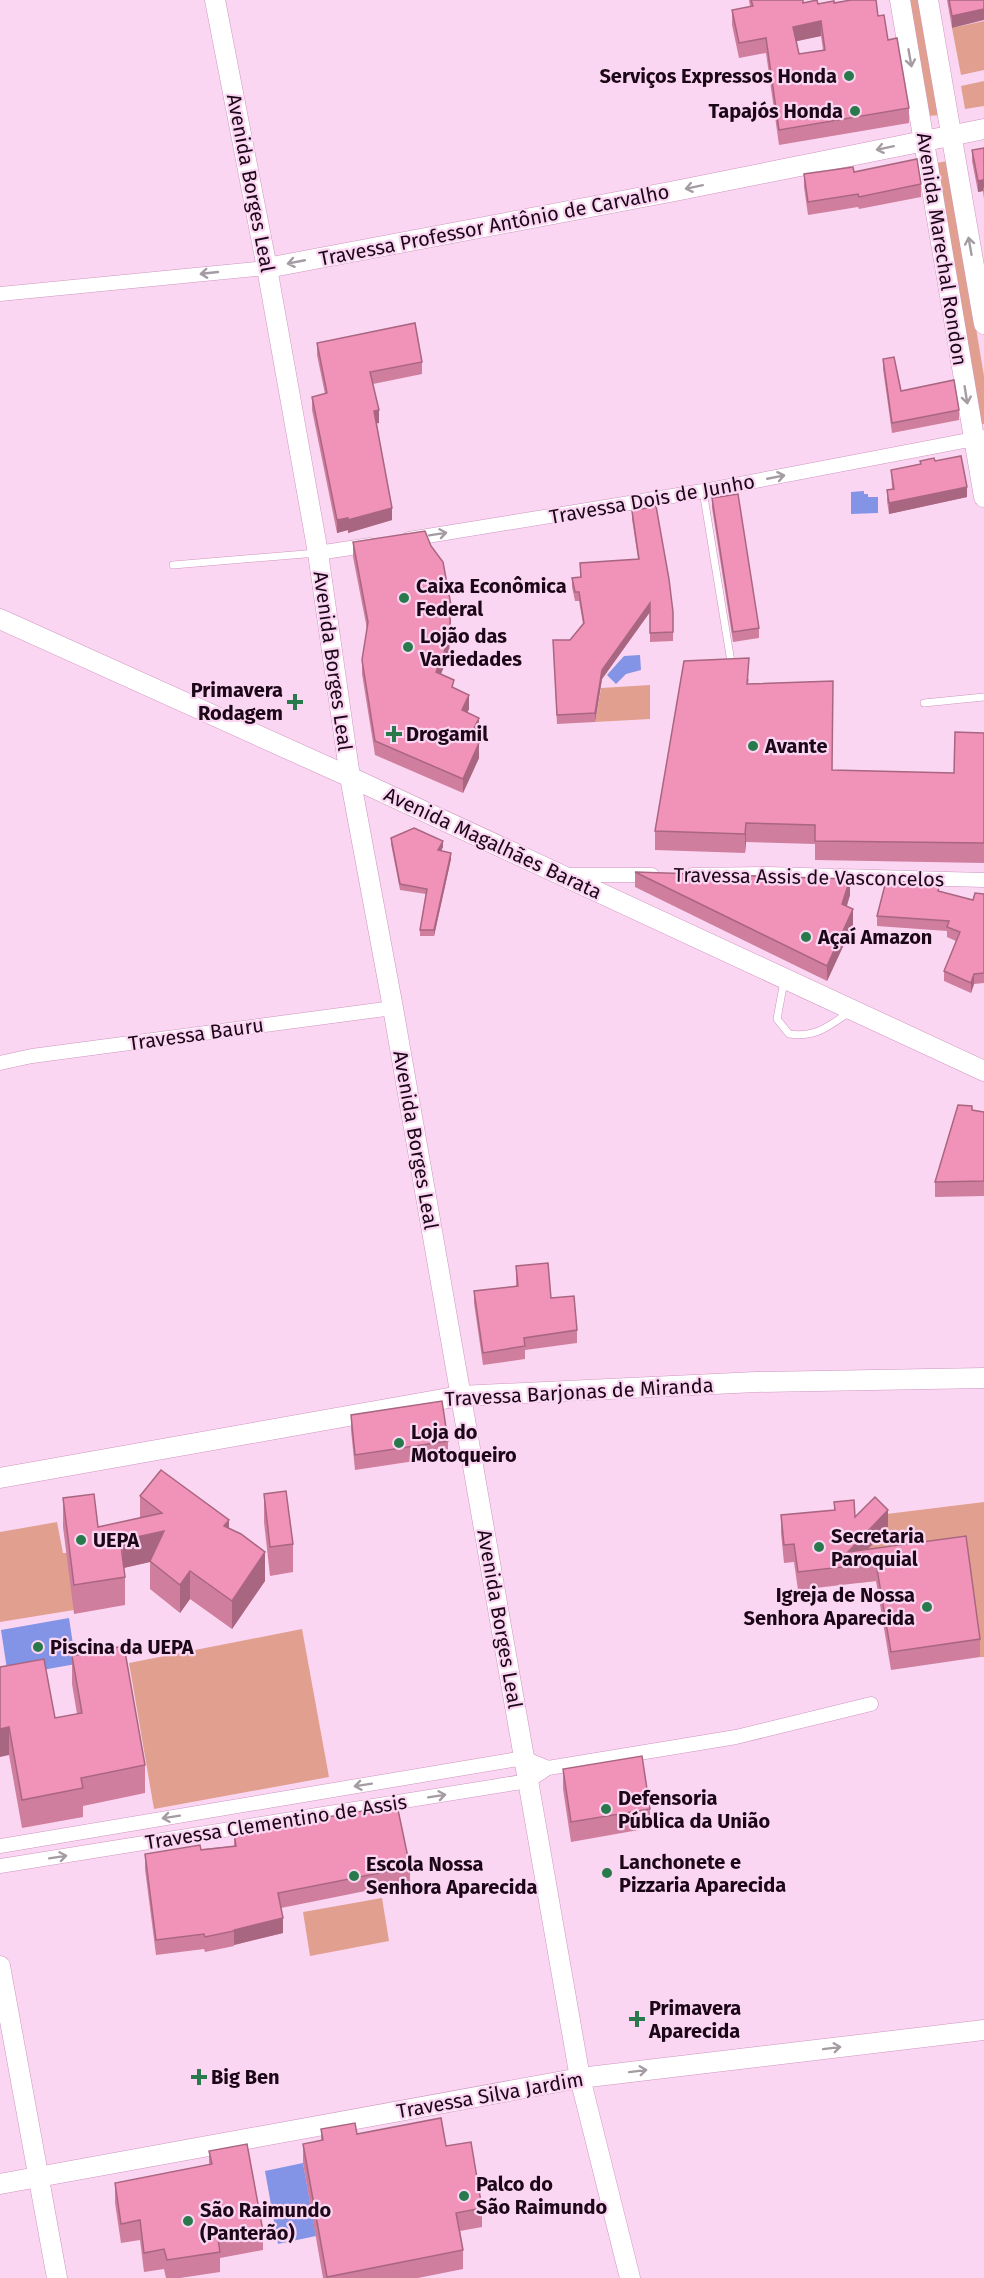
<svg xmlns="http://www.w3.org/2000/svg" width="984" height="2278" font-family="'Fira Sans',sans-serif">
<rect width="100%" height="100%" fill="#fbd6f2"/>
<g fill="#e1a08f">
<path d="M908 0H921L940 115 928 116Z"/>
<path d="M984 21V70L961 75 952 28Z"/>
<path d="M984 81V106L965 109 961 86Z"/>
<path d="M948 161 984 376V424H981L936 163Z"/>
<path d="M650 685V719L595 722 601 688Z"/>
<path d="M984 1502V1657H980L876 1581 859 1583 854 1518Z"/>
<path d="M57 1522 63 1553H67L74 1610 0 1622V1532Z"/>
<path d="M302 1629 329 1777 154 1809 129 1663Z"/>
<path d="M382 1898 389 1941 310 1956 303 1912Z"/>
</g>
<g fill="#8393e5">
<path d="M864 491V494H868V497H878V513L851 514V492Z"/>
<path d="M640 655 641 670 626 674 616 684 607 675 624 656Z"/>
<path d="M69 1618 76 1664 8 1676 1 1630Z"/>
<path d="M303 2163 316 2236 278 2244 265 2171Z"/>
</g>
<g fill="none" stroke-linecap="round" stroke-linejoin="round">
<defs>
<g id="lane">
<path d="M703 491 731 662"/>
<path d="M173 565 317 553"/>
<path d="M924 703 984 697"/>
<path d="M784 981 777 1019 789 1034C816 1038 829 1026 851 1011"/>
</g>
<g id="street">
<path d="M0 294 267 268"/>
<path d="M409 539 703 491 984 437"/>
<path d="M318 553 370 545"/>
<path d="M566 875H652"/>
<path d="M692 875 767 874 984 880"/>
<path d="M0 1063 32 1056 393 1008"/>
<path d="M0 1846 524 1758 548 1768"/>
<path d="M0 1866 528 1781 548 1768 736 1737 871 1704"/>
</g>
<g id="secondary">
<path d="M215 0 267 268 318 553 350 777 393 1008 580 2078 630 2278"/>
<path d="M900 0 984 497"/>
<path d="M928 0 984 324"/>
<path d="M267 268 675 191 984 129"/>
<path d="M0 619 350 777 984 1071"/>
<path d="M0 1478 460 1396 756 1382 984 1378"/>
<path d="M0 1966 57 2278"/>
<path d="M0 2184 580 2078 984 2030"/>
</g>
</defs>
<use href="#lane" stroke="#ce95c1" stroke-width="8"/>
<use href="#street" stroke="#ce95c1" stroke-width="15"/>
<use href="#secondary" stroke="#ce95c1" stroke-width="21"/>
<use href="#lane" stroke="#fff" stroke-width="7"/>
<use href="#street" stroke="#fff" stroke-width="14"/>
<use href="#secondary" stroke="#fff" stroke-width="20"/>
</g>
<g fill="#cf7e9e" fill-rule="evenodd">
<path d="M749 0H803V3L818 4 834 3 878 16 888 40 909 108V123L779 145 766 53 739 58 732 25V10L750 7ZM821 36 823 50 799 54 796 41Z"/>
<path d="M947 0H984L952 28Z"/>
<path d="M984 148V199L983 191 978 192 972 161V150Z"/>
<path d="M854 172 921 184V197L859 209 858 207 808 215 804 187V174Z"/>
<path d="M317 343 422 362V374L373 384 379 423H376L392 520 348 533V530L337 533 312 410V397L325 394 317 355Z"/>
<path d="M883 359 901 391 959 410V420L892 433 883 369Z"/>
<path d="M920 461H935L967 497 889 514 887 501V490L892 489 891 470 920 464Z"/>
<path d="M712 498 759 628V638L733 642 712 508Z"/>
<path d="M632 511 673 612V641L650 642V612L602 679 595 722 557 724 553 640H570L583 624 579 601H575L572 587V578L580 577V563L638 559 632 519Z"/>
<path d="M353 542 451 619 449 654 441 674 454 688 469 709 467 712 479 732 475 741 479 758 463 793 375 755 362 674V660L367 629 353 557Z"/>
<path d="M749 678 748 684 832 770 954 773 984 733V863L815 860V844L746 842 745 853 655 850V831Z"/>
<path d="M391 838 443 847 441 851 451 859 434 936H420V930L426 894 400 890 391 844Z"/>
<path d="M635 872 850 895 847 906 853 925 827 981 635 887Z"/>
<path d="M940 891 973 900 984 894V983L974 984 971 993 944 981V971L956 941 947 937V931L877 926V916Z"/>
<path d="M972 1110 984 1112V1196L935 1197V1182Z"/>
<path d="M516 1266 551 1298 577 1330V1343L525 1350V1359L483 1365 474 1303V1291L516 1286Z"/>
<path d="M351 1415 448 1441V1456L355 1470 351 1430Z"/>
<path d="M264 1494 293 1544V1572L270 1576 264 1522Z"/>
<path d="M140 1496 229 1528 265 1581 232 1629 190 1599 180 1613 150 1589V1562L124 1568 125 1577V1605L74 1614 63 1527V1498L98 1527 140 1518Z"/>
<path d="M834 1502 855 1517 888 1528 868 1549 980 1639V1657L891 1670 876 1581 798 1590 794 1562 784 1563 781 1533V1515L834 1510Z"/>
<path d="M72 1656 145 1765V1793L83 1806V1817L22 1828 9 1755 0 1667 55 1718 77 1714 72 1684Z"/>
<path d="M563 1769 650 1809V1828L571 1842 563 1789Z"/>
<path d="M234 1833 410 1867V1882L281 1908 283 1933 234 1945V1946L205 1952 204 1949 156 1955 145 1869V1854L234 1846Z"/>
<path d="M321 2129 446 2146 482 2208V2227L460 2231 463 2250V2269L418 2278H323L303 2163V2144L321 2141Z"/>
<path d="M209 2151 263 2231V2250L220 2258V2272L180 2278H166L164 2269 144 2272 140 2240 121 2243 115 2203V2183L209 2165Z"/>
</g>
<g fill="#a96681">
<path d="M984 9V20L952 28V16Z"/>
<path d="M821 21V36L793 42V27Z"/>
<path d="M983 180V191L978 192V181Z"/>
<path d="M379 410V423L374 424V411Z"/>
<path d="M967 487V497L889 514V503Z"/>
<path d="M392 508V520L348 533V520Z"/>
<path d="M348 518V530L337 533V520Z"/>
<path d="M650 603V612L602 679 595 722V713L602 670Z"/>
<path d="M451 605 449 654 436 686V672Z"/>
<path d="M469 695V709L462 724V710Z"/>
<path d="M479 718V732L469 753V739Z"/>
<path d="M479 743V758L463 793V779Z"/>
<path d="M746 823V842L745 853V834Z"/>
<path d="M443 841V847L438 856V850Z"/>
<path d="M451 853V859L434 936V930Z"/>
<path d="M850 879V895L842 920V904Z"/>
<path d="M853 909V925L827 981V966Z"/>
<path d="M974 974V984L971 993V983Z"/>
<path d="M888 1510V1528L852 1566 848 1552Z"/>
<path d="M229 1520V1548L224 1526Z"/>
<path d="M164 1531 150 1562 123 1568V1540Z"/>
<path d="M265 1552V1581L232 1629V1601Z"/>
<path d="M190 1571V1599L180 1613V1585Z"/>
<path d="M9 1727V1755L0 1757V1729Z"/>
<path d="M283 1918V1933L234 1945V1930Z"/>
</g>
<g fill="#f192b8" stroke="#a96681" stroke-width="1.5" fill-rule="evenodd">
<path d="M751 0H803V3L817 0 818 4 834 1V3L851 0H876L878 16 884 15 888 40 897 38 909 108 779 130 766 38 739 43 732 10 753 6ZM821 21 825 50 799 54 793 27Z"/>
<path d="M949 0H984V9L952 16Z"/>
<path d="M984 148V188L983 180 978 181 972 150Z"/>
<path d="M917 159 921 184 859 197 858 194 808 202 804 174 853 167 854 172Z"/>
<path d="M415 323 422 362 370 372 379 410 374 411 392 508 348 520V518L337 520 312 397 327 393 317 343Z"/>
<path d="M894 357 901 391 954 380 959 410 892 423 883 359Z"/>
<path d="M961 456 967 487 889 503 887 490 894 489 891 470 921 464 920 461 934 458 935 461Z"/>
<path d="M738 494 759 628 733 632 712 498Z"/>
<path d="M656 506 669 579 673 612V632L650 633V603L602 670 595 713 557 715 553 640H570L584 623 579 592H575L572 578 581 577 580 563 639 559 632 511Z"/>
<path d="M425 531 431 546 443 562 451 605 449 640 436 672 454 680 452 687 469 695 462 710 479 718 469 739 479 743 463 779 375 741 362 660 368 622 353 542Z"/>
<path d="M749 658 747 684 833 681 832 770 954 773 955 732 984 733V843L815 841V825L746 823 745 834 655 831 684 661Z"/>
<path d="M414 828 443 841 438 850 451 853 434 930H420L427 889 400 884 391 838Z"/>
<path d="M635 872 850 879 842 904 853 909 827 966Z"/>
<path d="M886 881 940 883 938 891 973 900 975 893 984 894V973L974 974 971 983 944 971 960 932 947 927 949 921 877 916Z"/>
<path d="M958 1105 972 1106V1110L984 1112V1181L935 1182Z"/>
<path d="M548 1263 551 1298 574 1296 577 1330 524 1338 525 1346 483 1353 474 1291 518 1286 516 1266Z"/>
<path d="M442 1401 448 1441 355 1455 351 1415Z"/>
<path d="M161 1470 229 1520 224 1526 241 1534 265 1552 232 1601 190 1571 180 1585 150 1561 164 1531 123 1540 120 1538 125 1577 74 1585 63 1498 94 1494 98 1527 162 1513 140 1496Z"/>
<path d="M286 1491 293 1544 270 1547 264 1494Z"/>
<path d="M875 1497 888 1510 848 1552 966 1536 980 1639 891 1652 876 1563 798 1572 794 1544 784 1545 781 1515 835 1510 834 1502 854 1500 855 1517Z"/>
<path d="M124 1646 145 1765 81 1778 83 1788 22 1800 9 1727 0 1729V1667L44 1659 55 1718 82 1713 72 1656Z"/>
<path d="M642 1756 650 1809 571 1822 563 1769Z"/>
<path d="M397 1805 410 1867 278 1893 283 1918 234 1930V1931L205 1937 204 1934 156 1940 145 1854 200 1845 201 1850 236 1846 234 1833Z"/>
<path d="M441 2118 446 2146 471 2142 482 2208 456 2213 463 2250 327 2277 303 2144 323 2140 321 2129 355 2123 357 2134Z"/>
<path d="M247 2144 263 2231 218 2239 220 2252 167 2260 164 2249 144 2253 140 2220 121 2224 115 2183 212 2164 209 2151Z"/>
</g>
<defs><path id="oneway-shaft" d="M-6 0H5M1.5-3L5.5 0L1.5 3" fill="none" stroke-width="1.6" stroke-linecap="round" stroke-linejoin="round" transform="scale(1.5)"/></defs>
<g stroke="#a49ca2">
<use href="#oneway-shaft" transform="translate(910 58) rotate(80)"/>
<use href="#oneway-shaft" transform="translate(885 148) rotate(168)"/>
<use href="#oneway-shaft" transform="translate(694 187) rotate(168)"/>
<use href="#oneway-shaft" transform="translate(970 246) rotate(-100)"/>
<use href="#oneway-shaft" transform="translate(296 262) rotate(169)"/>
<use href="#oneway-shaft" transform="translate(209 273) rotate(174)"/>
<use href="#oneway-shaft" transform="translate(966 395) rotate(81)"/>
<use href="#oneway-shaft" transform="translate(776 477) rotate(-11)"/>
<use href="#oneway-shaft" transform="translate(438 534) rotate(-9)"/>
<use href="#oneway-shaft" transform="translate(363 1785) rotate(171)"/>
<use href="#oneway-shaft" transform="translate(437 1796) rotate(-9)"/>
<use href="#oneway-shaft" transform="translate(171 1817) rotate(171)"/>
<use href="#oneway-shaft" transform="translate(58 1857) rotate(-9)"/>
<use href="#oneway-shaft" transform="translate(832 2048) rotate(-7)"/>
<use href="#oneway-shaft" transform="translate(638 2071) rotate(-7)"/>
</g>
<g fill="#287a4c" stroke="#fbd6f2" stroke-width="2">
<circle cx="849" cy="76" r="6"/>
<circle cx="855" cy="111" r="6"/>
<circle cx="404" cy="598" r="6"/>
<circle cx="408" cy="647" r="6"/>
<path d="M292 693h6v6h6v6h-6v6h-6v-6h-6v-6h6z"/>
<path d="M391 725h6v6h6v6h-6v6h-6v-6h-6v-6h6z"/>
<circle cx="753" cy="746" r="6"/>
<circle cx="806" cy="937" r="6"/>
<circle cx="399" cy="1443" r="6"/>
<circle cx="81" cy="1540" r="6"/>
<circle cx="819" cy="1547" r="6"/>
<circle cx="927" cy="1607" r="6"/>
<circle cx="38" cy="1647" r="6"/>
<circle cx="606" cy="1809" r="6"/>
<circle cx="607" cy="1873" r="6"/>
<circle cx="354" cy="1876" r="6"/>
<path d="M634 2010h6v6h6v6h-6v6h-6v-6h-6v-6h6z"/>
<path d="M196 2068h6v6h6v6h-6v6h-6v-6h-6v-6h6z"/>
<circle cx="464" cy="2196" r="6"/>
<circle cx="188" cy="2221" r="6"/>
</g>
<g text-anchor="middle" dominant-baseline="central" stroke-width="4.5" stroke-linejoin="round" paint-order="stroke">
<g font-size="20" font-weight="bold" fill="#1b0717" stroke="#fbd6f2" text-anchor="start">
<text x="837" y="76" text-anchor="end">Serviços Expressos Honda</text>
<text x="843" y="111" text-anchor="end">Tapajós Honda</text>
<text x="416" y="586">Caixa Econômica<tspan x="416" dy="23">Federal</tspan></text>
<text x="420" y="636">Lojão das<tspan x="420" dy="23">Variedades</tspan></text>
<text x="283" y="690" text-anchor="end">Primavera<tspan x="283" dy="23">Rodagem</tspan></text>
<text x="406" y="734">Drogamil</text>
<text x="765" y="746">Avante</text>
<text x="818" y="937">Açaí Amazon</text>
<text x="411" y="1432">Loja do<tspan x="411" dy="23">Motoqueiro</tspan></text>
<text x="831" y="1536">Secretaria<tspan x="831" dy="23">Paroquial</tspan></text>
<text x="93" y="1540">UEPA</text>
<text x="915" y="1595" text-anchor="end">Igreja de Nossa<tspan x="915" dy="23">Senhora Aparecida</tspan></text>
<text x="50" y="1647">Piscina da UEPA</text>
<text x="618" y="1798">Defensoria<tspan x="618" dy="23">Pública da União</tspan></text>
<text x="619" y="1862">Lanchonete e<tspan x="619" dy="23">Pizzaria Aparecida</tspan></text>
<text x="366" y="1864">Escola Nossa<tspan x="366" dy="23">Senhora Aparecida</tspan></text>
<text x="649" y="2008">Primavera<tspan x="649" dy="23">Aparecida</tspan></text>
<text x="211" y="2077">Big Ben</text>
<text x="476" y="2184">Palco do<tspan x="476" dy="23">São Raimundo</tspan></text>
<text x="200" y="2210">São Raimundo<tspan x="200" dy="23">(Panterão)</tspan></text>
</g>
<g font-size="20" fill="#1b0717" stroke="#fbd6f2">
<text transform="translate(251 183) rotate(79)">Avenida Borges Leal</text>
<text transform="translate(494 225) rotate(-11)">Travessa Professor Antônio de Carvalho</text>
<text transform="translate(942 249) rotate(81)">Avenida Marechal Rondon</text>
<text transform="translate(652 499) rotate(-10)">Travessa Dois de Junho</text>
<text transform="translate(333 661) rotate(82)">Avenida Borges Leal</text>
<text transform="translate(493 843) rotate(25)">Avenida Magalhães Barata</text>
<text transform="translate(809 877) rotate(1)">Travessa Assis de Vasconcelos</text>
<text transform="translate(196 1034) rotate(-8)">Travessa Bauru</text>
<text transform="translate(416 1140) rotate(80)">Avenida Borges Leal</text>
<text transform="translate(579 1392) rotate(-3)">Travessa Barjonas de Miranda</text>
<text transform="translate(500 1619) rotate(80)">Avenida Borges Leal</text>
<text transform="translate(276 1822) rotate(-9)">Travessa Clementino de Assis</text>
<text transform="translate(490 2095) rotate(-10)">Travessa Silva Jardim</text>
</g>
</g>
</svg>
